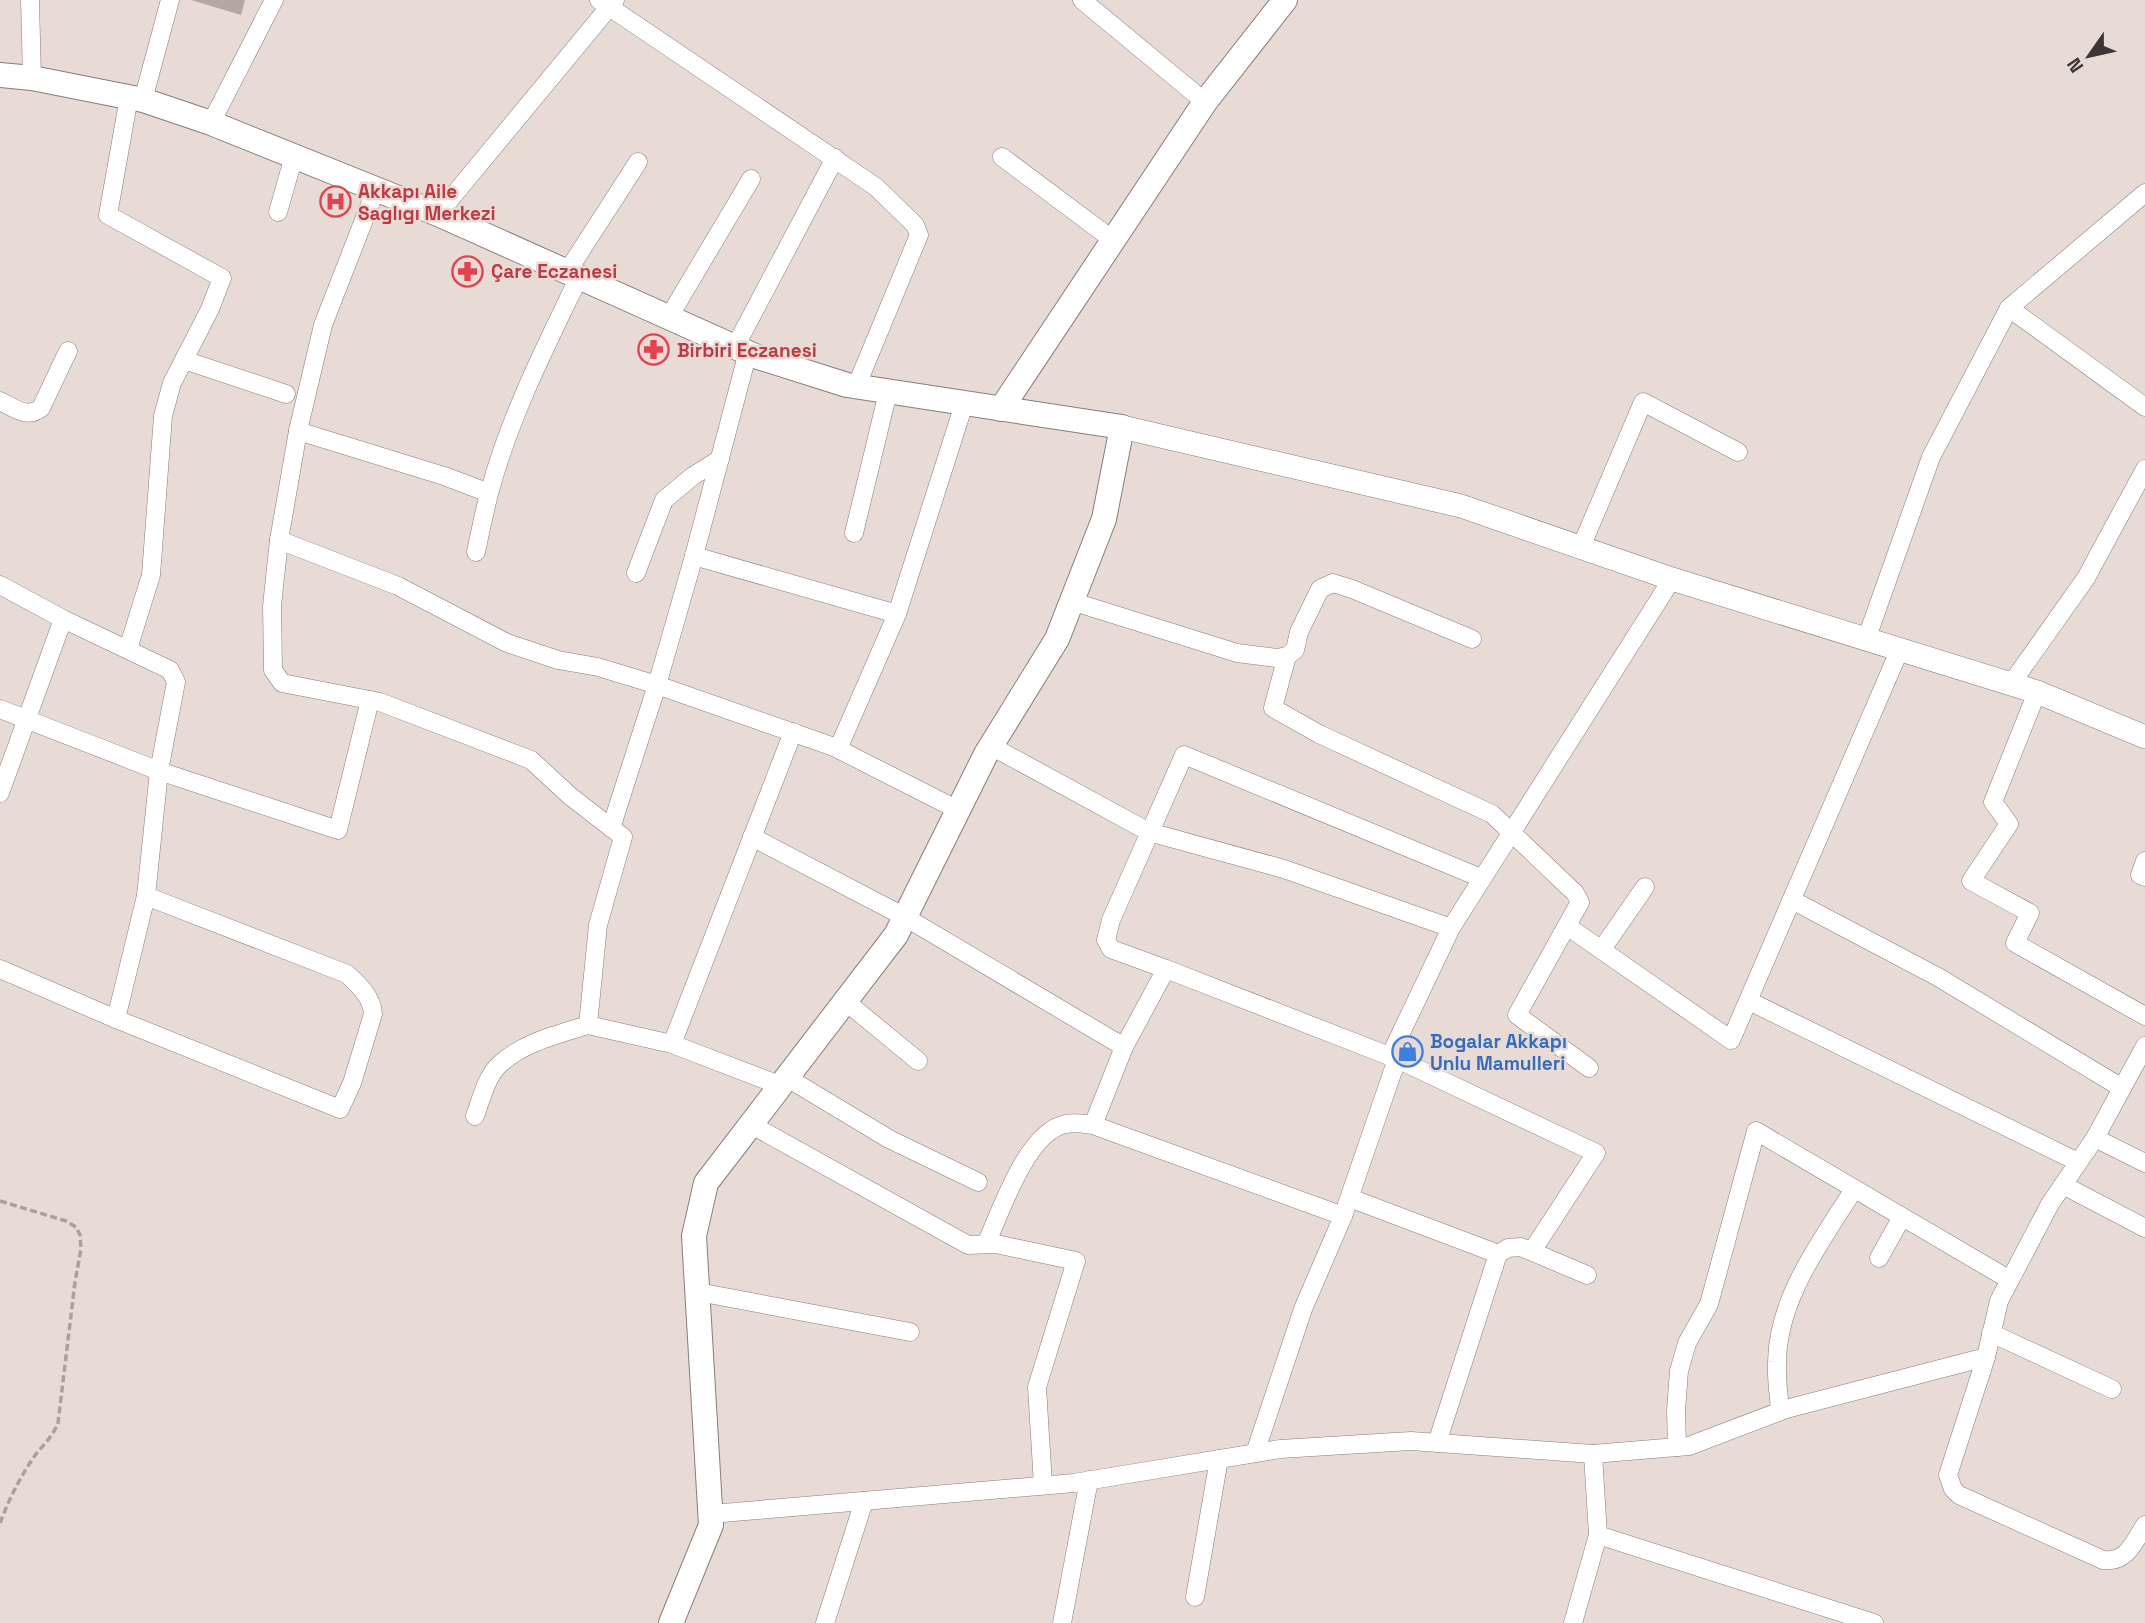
<svg xmlns="http://www.w3.org/2000/svg" width="2145" height="1623" font-family="'Space Grotesk',sans-serif">
<rect width="100%" height="100%" fill="#e8dbd6"/>
<path fill="#b4a9a2" d="M191 0H245L241 15Z"/>
<g fill="none" stroke-linecap="round" stroke-linejoin="round">
<defs>
<g id="minor">
<path d="M30 0 32 78"/>
<path d="M599 0 876 187 915 225 919 235 856 387"/>
<path d="M1082 0 1205 102"/>
<path d="M143 100 170 0"/>
<path d="M211 123 274 0"/>
<path d="M1002 157 1113 240"/>
<path d="M376 189 323 325 298 431 279 540 272 606 273 670 282 683 380 702 531 760 570 796 623 837 598 925 588 1025C558 1034 521 1043 498 1066 486 1078 481 1100 475 1116"/>
<path d="M278 212 294 156"/>
<path d="M438 214 615 0"/>
<path d="M567 272 638 162"/>
<path d="M2009 308 2145 407"/>
<path d="M669 317 751 179"/>
<path d="M735 347 835 158"/>
<path d="M184 360 286 394"/>
<path d="M0 401C14 408 27 419 41 408L68 351"/>
<path d="M298 431 444 476 489 493"/>
<path d="M854 533 888 392"/>
<path d="M279 540 398 586 507 643 558 660 598 667 657 685 834 747 958 810"/>
<path d="M1581 547 1643 402 1738 452"/>
<path d="M476 552C480 533 484 513 489 494 509 418 545 348 579 277"/>
<path d="M694 556 897 614 838 749"/>
<path d="M636 573 664 500 693 476 720 459"/>
<path d="M0 585 63 619 170 670 176 682 159 771 146 896 116 1019 0 969"/>
<path d="M1071 601 1237 653 1277 658 1287 656 1295 650 1299 632 1320 589 1333 583 1352 589 1472 639"/>
<path d="M897 614 964 404"/>
<path d="M1866 640 1931 457 2009 308 2145 193"/>
<path d="M128 649 151 575 163 416 172 383 210 309 222 278 108 215 129 97"/>
<path d="M1287 656 1273 708 1319 734 1492 814 1575 893 1580 902 1517 1015 1589 1068"/>
<path d="M2011 684 2086 578 2145 469"/>
<path d="M2037 692 1993 802 2009 824 1971 881 2030 913 2015 943 2145 1016"/>
<path d="M0 709 159 771 338 830 370 700"/>
<path d="M991 746 1149 832 1284 869 1451 928"/>
<path d="M0 793 63 619"/>
<path d="M611 828 657 685 694 556 748 352"/>
<path d="M752 837 905 917 1124 1047 1093 1125C1085 1124 1074 1122 1066 1124 1027 1131 1001 1211 986 1244"/>
<path d="M2145 861 2140 875 2145 877"/>
<path d="M1792 900 1938 977 2122 1088"/>
<path d="M1567 926 1731 1040 1900 649"/>
<path d="M1602 949 1645 887"/>
<path d="M1166 969 1111 949 1106 940 1111 920 1184 755 1481 878"/>
<path d="M845 1001 918 1061"/>
<path d="M1749 1001 2078 1162"/>
<path d="M116 1019 340 1109 352 1083 373 1014C372 997 359 985 347 974L146 896"/>
<path d="M588 1025 672 1044 779 1085"/>
<path d="M672 1044 793 732"/>
<path d="M2145 1046 2095 1138 2050 1204 1999 1301 1986 1357 1948 1475 1953 1489 1959 1495 2103 1560C2127 1563 2134 1542 2145 1525"/>
<path d="M1124 1047 1166 969 1397 1059 1343 1216 1303 1309 1255 1453"/>
<path d="M1390 1056 1451 928 1672 579"/>
<path d="M1397 1059 1596 1153 1532 1251"/>
<path d="M786 1077 889 1139 978 1182"/>
<path d="M750 1124 968 1245 996 1244 1076 1261 1037 1387 1043 1485"/>
<path d="M1093 1125 1343 1216"/>
<path d="M2095 1138 2145 1163"/>
<path d="M2063 1185 2145 1228"/>
<path d="M1350 1198 1498 1254"/>
<path d="M1879 1258 1902 1217"/>
<path d="M698 1292 910 1332"/>
<path d="M1991 1333 2112 1389"/>
<path d="M1780 1411C1779 1395 1776 1378 1777 1362 1778 1297 1821 1242 1854 1189"/>
<path d="M1437 1443 1498 1254 1508 1248 1521 1247 1587 1275"/>
<path d="M1677 1447 1676 1410 1679 1371 1687 1343 1709 1304 1756 1131 2010 1280"/>
<path d="M711 1514 1074 1483 1280 1449 1411 1441 1593 1454 1689 1446 1786 1409 1986 1357"/>
<path d="M1598 1535 1874 1623"/>
<path d="M1195 1597 1219 1459"/>
<path d="M825 1623 864 1501"/>
<path d="M1062 1623 1089 1480"/>
<path d="M1573 1623 1598 1535 1593 1454"/>
</g>
<path id="tertiary" d="M1122 427 1461 506 1672 579 2037 692 2145 737"/>
<g id="secondary">
<path d="M0 75 32 78 143 100 211 123 438 214 755 356 847 385 1122 427 1104 519 1057 639 986 754 896 935 706 1183 694 1236 711 1525 671 1623"/>
<path d="M1001 409 1205 102 1285 0"/>
</g>
</defs>
<use href="#minor" stroke="#887c78" stroke-width="19"/>
<use href="#tertiary" stroke="#887c78" stroke-width="24"/>
<use href="#secondary" stroke="#887c78" stroke-width="26"/>
<path stroke="#aaa09c" stroke-width="3.5" stroke-dasharray="7 3.5" stroke-linecap="butt" d="M0 1201 66 1221 76 1227 80 1235 81 1249 75 1282 58 1423C53 1436 45 1443 36 1454 21 1475 9 1499 0 1523"/>
<use href="#minor" stroke="#fff" stroke-width="18"/>
<use href="#tertiary" stroke="#fff" stroke-width="23"/>
<use href="#secondary" stroke="#fff" stroke-width="24"/>
</g>
<defs>
<symbol id="hospital-ring" viewBox="-11 -11 22 22"><circle r="9.5" fill="#e8dbd6" stroke="#e0444e" stroke-width="1.5"/><path d="M-5-5h3v3.5h4V-5h3V5h-3V1.5h-4V5h-3Z" fill="#e0444e"/></symbol>
<symbol id="pharmacy-ring" viewBox="-11 -11 22 22"><circle r="9.5" fill="#e8dbd6" stroke="#e0444e" stroke-width="1.5"/><path d="M-2-6h4v4h4v4h-4v4h-4v-4h-4v-4h4Z" fill="#e0444e"/></symbol>
<symbol id="shop-ring" viewBox="-11 -11 22 22"><circle r="9.5" fill="#e8dbd6" stroke="#3f7fe0" stroke-width="1.5"/><path d="M-5-2.5h2.3a2.7 3.5 0 0 1 5.4 0H5L5.5 6h-11ZM-1.5-2.5h3a1.5 2.3 0 0 0-3 0Z" fill="#3f7fe0"/></symbol>
</defs>
<g fill-rule="evenodd">
<use href="#hospital-ring" x="318" y="184" width="35" height="35"/>
<use href="#pharmacy-ring" x="450" y="254" width="35" height="35"/>
<use href="#pharmacy-ring" x="636" y="332" width="35" height="35"/>
<use href="#shop-ring" x="1390" y="1034" width="35" height="35"/>
</g>
<g text-anchor="middle" dominant-baseline="central" stroke-width="5" stroke-linejoin="round" paint-order="stroke">
<g font-size="19" font-weight="bold" fill="#be3a42" stroke="#e8dbd6" text-anchor="start">
<text x="358" y="191">Akkapı Aile<tspan x="358" dy="22">Saglıgı Merkezi</tspan></text>
<text x="491" y="271">Çare Eczanesi</text>
<text x="677" y="350">Birbiri Eczanesi</text>
</g>
<g font-size="19" font-weight="bold" fill="#366cbe" stroke="#e8dbd6" text-anchor="start">
<text x="1430" y="1041">Bogalar Akkapı<tspan x="1430" dy="22">Unlu Mamulleri</tspan></text>
</g>
</g>
<g transform="translate(2089 56) rotate(236)" stroke="#e8dbd6" stroke-width="5" paint-order="stroke">
<path d="M0-5L12 26L0 18L-12 26Z" fill="#3c3735"/>
<text y="-10" font-size="19" font-weight="bold" text-anchor="middle" fill="#3c3735">N</text>
</g>
</svg>
